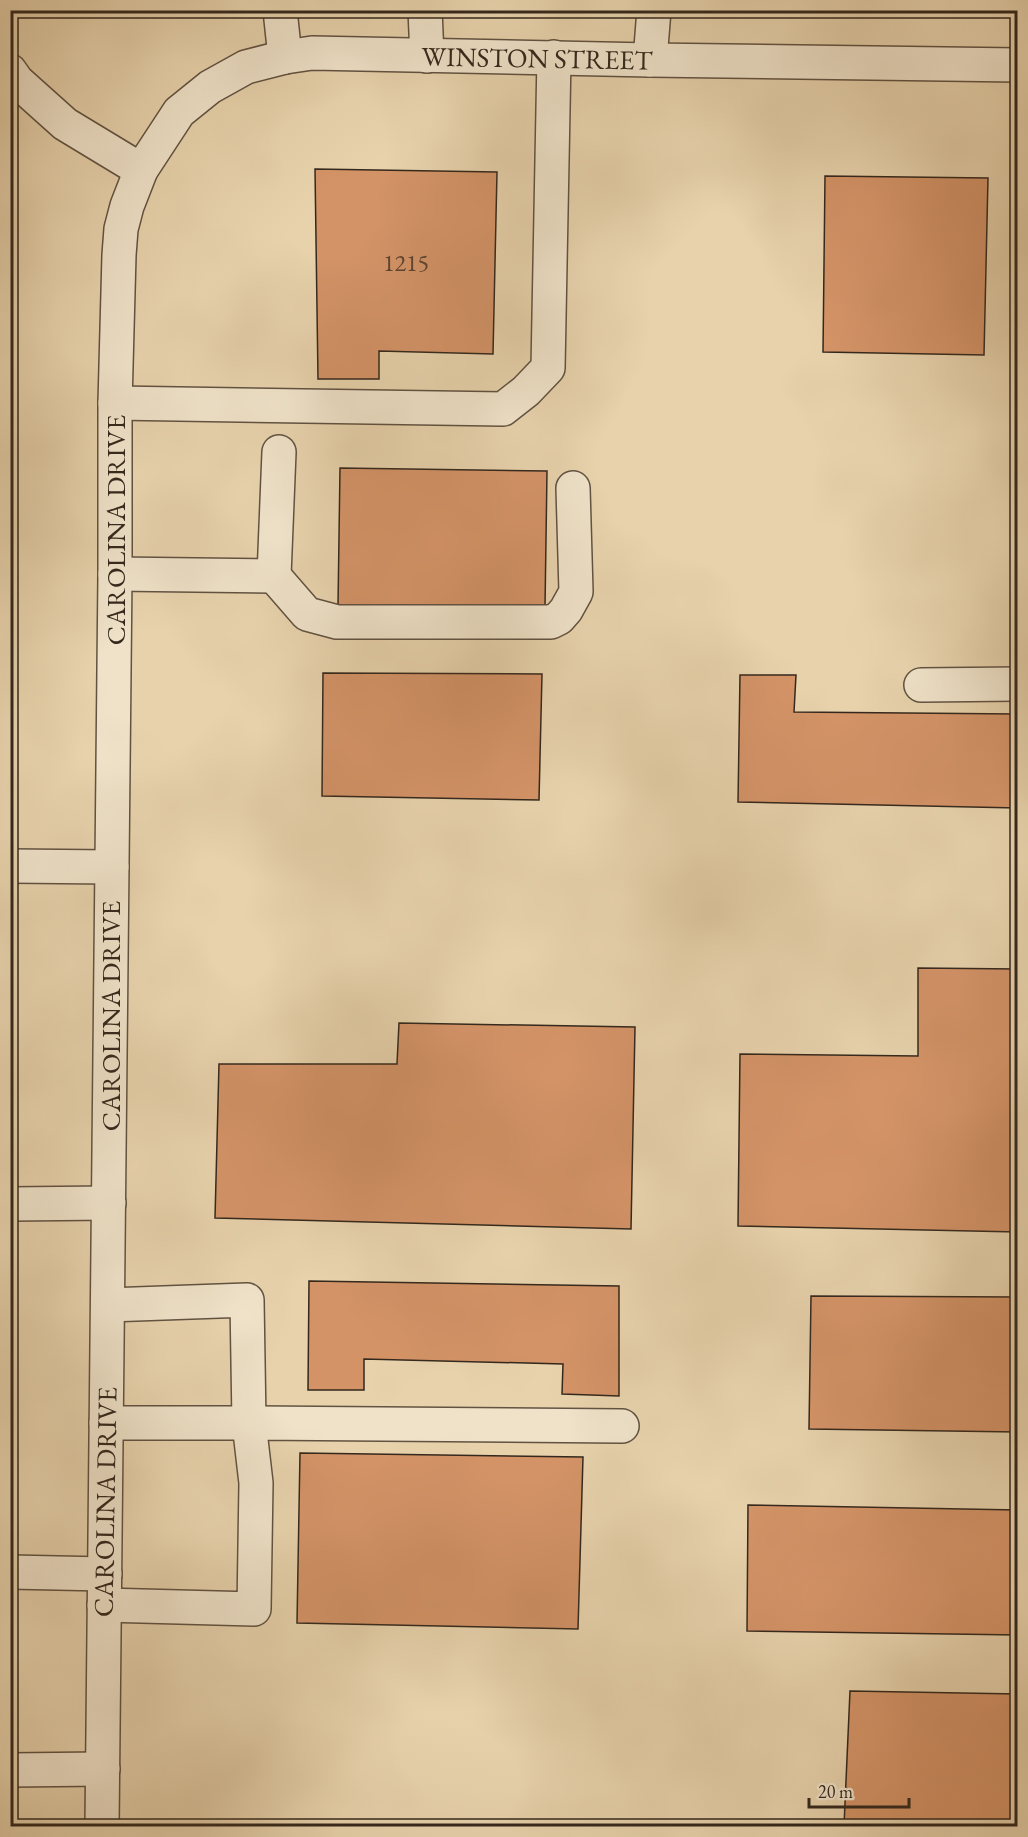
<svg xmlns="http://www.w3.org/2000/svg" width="1028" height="1837" font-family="'EB Garamond',serif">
<rect width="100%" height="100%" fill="#e7d2ac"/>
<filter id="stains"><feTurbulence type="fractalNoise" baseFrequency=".00333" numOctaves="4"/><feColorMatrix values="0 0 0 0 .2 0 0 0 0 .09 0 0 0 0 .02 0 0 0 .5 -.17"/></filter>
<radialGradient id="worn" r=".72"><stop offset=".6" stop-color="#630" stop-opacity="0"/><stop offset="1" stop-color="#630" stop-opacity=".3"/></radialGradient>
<path fill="#bdba84" stroke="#787150" stroke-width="1.5" d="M1017 10V16L794 11V10Z"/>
<g fill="#d39367" stroke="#34281d" stroke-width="1.5">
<path d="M315 169 497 172 493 354 379 351V379H318Z"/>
<path d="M825 176 988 178 984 355 823 352Z"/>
<path d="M340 468 547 471 545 608 338 606Z"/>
<path d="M323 673 542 674 539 800 322 796Z"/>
<path d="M740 675H796L794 712 1018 714V808L738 802Z"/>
<path d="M918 968 1018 969V1232L738 1226 740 1054 918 1056Z"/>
<path d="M399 1023 635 1027 631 1229 215 1218 219 1064H397Z"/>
<path d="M309 1281 619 1286V1396L562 1394 563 1364 364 1359V1390H308Z"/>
<path d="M811 1296 1018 1297V1432L809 1429Z"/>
<path d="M300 1453 583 1457 578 1629 297 1623Z"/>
<path d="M748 1505 1018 1510V1635L747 1631Z"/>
<path d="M850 1691 1018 1694V1826H844Z"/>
</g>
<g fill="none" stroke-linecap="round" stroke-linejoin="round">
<defs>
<g id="minor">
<path d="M280 10 285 57"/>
<path d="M425 10 427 56"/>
<path d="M650 60 654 10"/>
<path d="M10 71 17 81 65 124 141 170"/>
<path d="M115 403 503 409 526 391 548 368 554 57"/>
<path d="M115 574 274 576 279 452"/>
<path d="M274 576 307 614 337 622H551L559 618 566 610 576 592 573 488"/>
<path d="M921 685 1018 684"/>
<path d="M10 866 112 867"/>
<path d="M10 1204 109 1203"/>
<path d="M106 1423H249L247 1300 108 1305"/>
<path d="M10 1572 105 1574"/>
<path d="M104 1605 254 1609 256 1483 249 1423 622 1426"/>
<path d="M10 1770 103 1769"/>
<path d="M102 1826 115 574V403L119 255 121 229 127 206 141 170 179 112 210 87 246 67 285 57 312 53 650 60 1018 65"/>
</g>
</defs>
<use href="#minor" stroke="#615241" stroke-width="36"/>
<use href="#minor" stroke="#efe2c9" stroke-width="33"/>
</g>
<g text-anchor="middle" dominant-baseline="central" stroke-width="6" stroke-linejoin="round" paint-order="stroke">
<g font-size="24" fill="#5c4330">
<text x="406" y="262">1215</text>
</g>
<g font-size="27" fill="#34281d" stroke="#efe2c9">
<text transform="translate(537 58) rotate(1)">WINSTON STREET</text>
<text transform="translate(115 530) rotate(-90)">CAROLINA DRIVE</text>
<text transform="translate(110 1016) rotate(-90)">CAROLINA DRIVE</text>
<text transform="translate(105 1502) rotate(-89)">CAROLINA DRIVE</text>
</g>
</g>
<rect width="1028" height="1837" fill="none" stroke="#e7d2ac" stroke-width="36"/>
<rect x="12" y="12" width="1004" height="1813" fill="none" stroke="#34281d" stroke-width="3"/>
<rect x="18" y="18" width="992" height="1801" fill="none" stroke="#34281d" stroke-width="1.5"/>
<path d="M809 1798v9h100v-9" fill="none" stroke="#34281d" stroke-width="3"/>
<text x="818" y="1798" font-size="18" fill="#34281d" stroke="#efe2c9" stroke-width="4.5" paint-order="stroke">20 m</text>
<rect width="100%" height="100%" filter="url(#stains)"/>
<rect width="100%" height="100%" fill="url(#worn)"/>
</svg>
